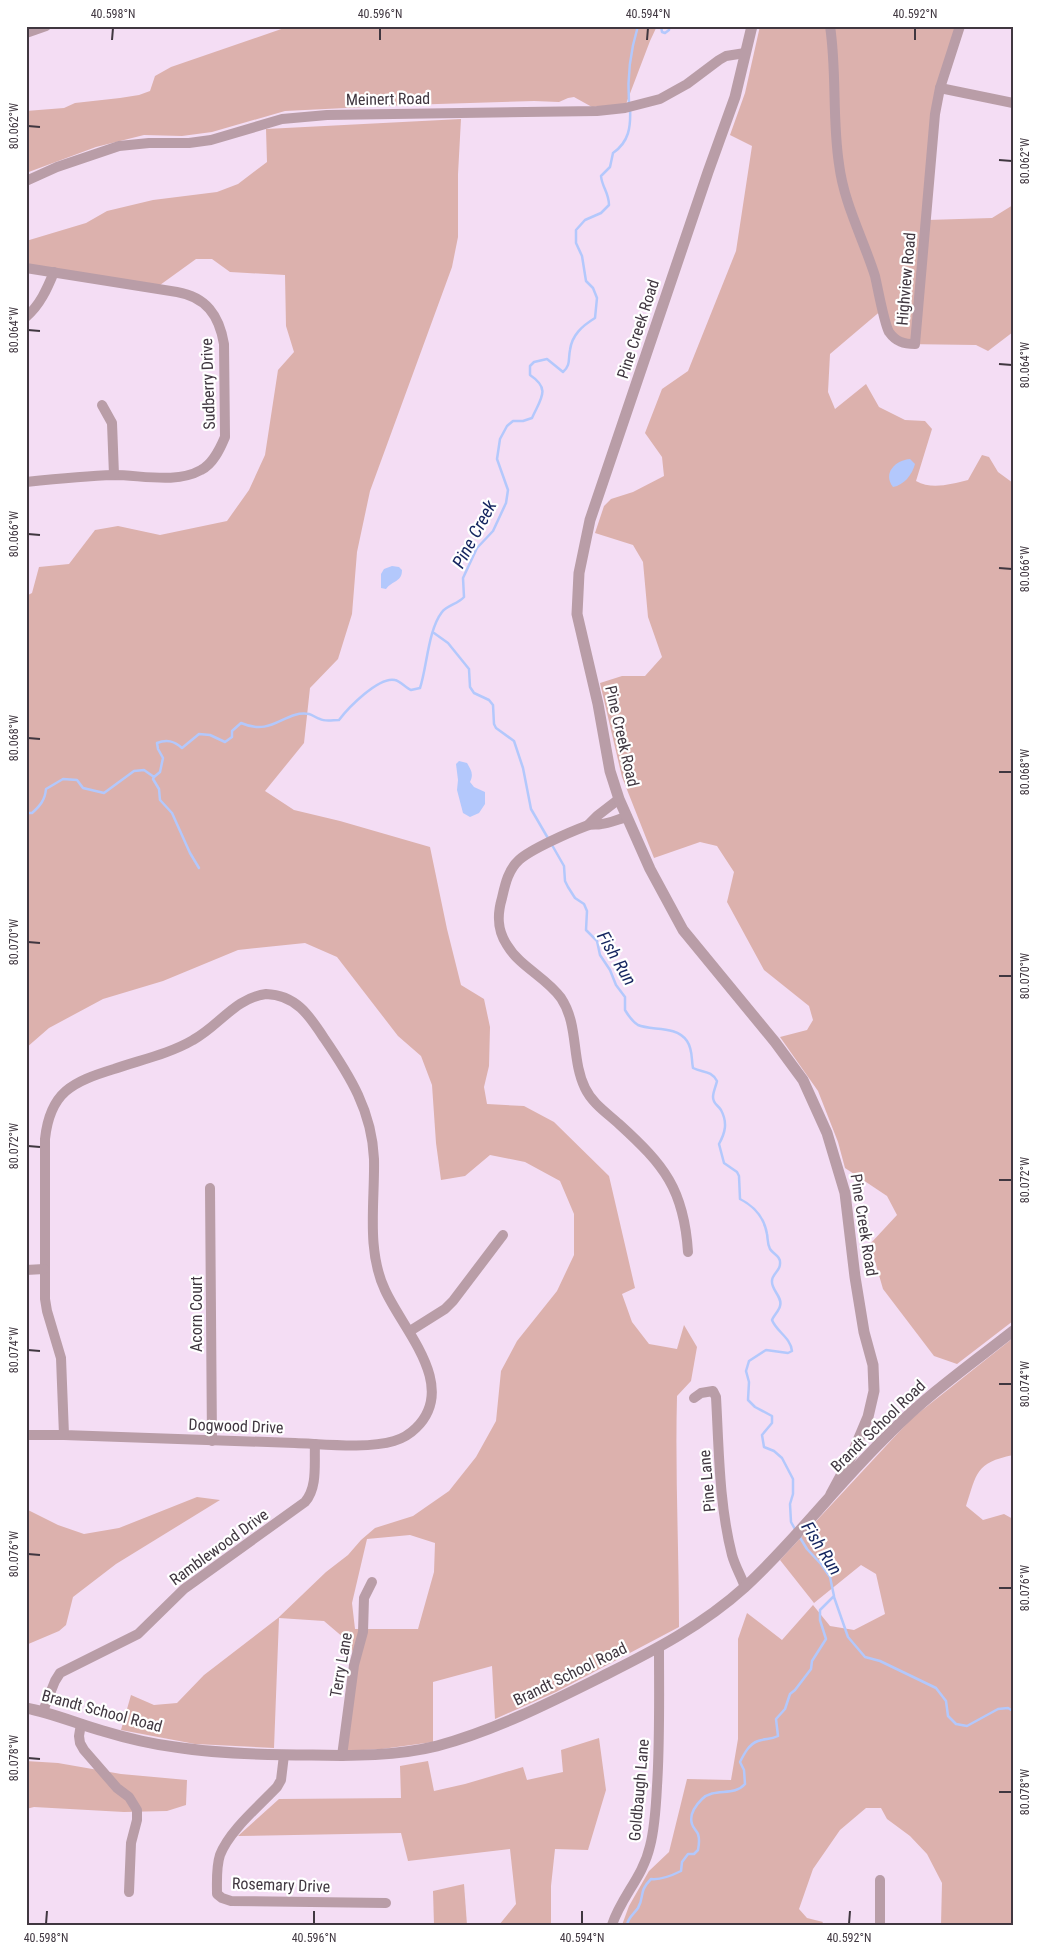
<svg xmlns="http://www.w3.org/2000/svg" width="1039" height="1951" font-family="'Roboto Condensed',sans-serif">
<rect width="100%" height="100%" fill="#f4ddf4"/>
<g fill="#dcb1ad" fill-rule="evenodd">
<path d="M290 26H657L650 41 626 104 592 107 574 97 568 98 559 102 534 101 406 105 285 111 212 132 182 136 144 135 96 147 26 173V111L64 108 75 103 120 98 139 95 150 91 155 76 171 67Z"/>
<path d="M760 26H960L940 88 927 220 992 218 1013 205V332L988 351 976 345 904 344 896 340 883 309 830 354 828 392 835 409 866 384 879 407 905 420 925 421 932 429 916 481C932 490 951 484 968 480L982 455 989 457 998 472 1013 483V1321L957 1364 934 1356 883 1289 870 1244 897 1215 887 1196 845 1168 838 1142 818 1091 780 1037 807 1030 813 1020 809 1006 764 970 727 902 734 872 717 846 700 842 654 858 622 777 600 683 622 676H645L662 657 648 617 643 562 633 545 595 533 604 506 611 499 633 492 664 476 662 457 645 433 662 389 688 371 736 251 752 146 730 135 745 93Z"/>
<path d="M461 119 458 174V237L452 267 370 491 357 552 352 614 338 659 310 688 304 743 265 791 294 810 340 821 430 847 447 929 461 985 484 999 490 1027 489 1066 484 1087 487 1104 524 1106 554 1122 609 1176 635 1288 622 1294 632 1322 649 1344 677 1349 684 1325 697 1347 691 1381 677 1396C675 1473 679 1550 679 1627L556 1692 495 1719 492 1666 433 1682V1742L382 1749 345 1751 356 1671 351 1644 324 1621 279 1618 274 1748 195 1744 121 1730 131 1695 154 1705 177 1703 204 1675 278 1618 326 1572 348 1555 361 1540 375 1528 413 1516 449 1491 476 1457 496 1421 501 1371 517 1341 557 1291 574 1255V1214L560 1181 525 1162 490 1155 465 1176 441 1180 436 1143 432 1085 421 1056 398 1036 337 957 305 943 238 950 163 981 103 999 49 1028 26 1048V596L32 593 39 567 69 564 95 530 118 526 160 535 227 521 249 490 265 455 278 370 294 352 286 326 285 275 230 272 212 259H196L160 285 26 264V241L86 223 107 211 153 200 217 192 238 184 267 162 266 129ZM410 1535 435 1543 434 1572 418 1629H355L352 1603 367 1539Z"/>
<path d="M1013 1338V1455C975 1463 977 1473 966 1506L983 1520 1004 1514 1013 1519V1925H941L942 1883 927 1854 910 1836 887 1819 881 1808H866L840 1830 813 1869 799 1909 807 1918 823 1922 821 1925H622L629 1906 649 1871 669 1852 687 1779 731 1780 738 1739V1639L747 1613 782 1640 813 1605 830 1626 854 1630 885 1614 876 1574 861 1565 814 1603 780 1560 911 1419Z"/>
<path d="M197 1497 220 1500 116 1564 73 1597 66 1625 59 1631 26 1645V1509L58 1525 84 1534 119 1528Z"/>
<path d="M599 1738 606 1790 588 1850 555 1849 551 1886V1925H499L516 1904 510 1849 408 1861 401 1833 238 1836 279 1799 401 1798 400 1766 428 1761 434 1791 465 1784 523 1767 527 1780 563 1772 561 1750Z"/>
<path d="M26 1761 58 1763 121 1774 187 1780 186 1805 167 1811 124 1812 34 1807 26 1809Z"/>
<path d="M464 1884 467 1925H434L433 1891Z"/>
</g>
<g fill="#b3c8fc">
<path d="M910 459 915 464C912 475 904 485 893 487 882 473 896 460 910 459Z"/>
<path d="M392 566 399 567 402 570C402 582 393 580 386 589L381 588V574L384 569Z"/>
<path d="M459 761 467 763C471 770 474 774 470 782L474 787 485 792V804L479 813 470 817 463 813 457 790 458 780 456 764Z"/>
</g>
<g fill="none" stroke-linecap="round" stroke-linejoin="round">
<g stroke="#b3c8fc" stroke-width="2.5">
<path d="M661 26 662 32 665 33 669 30V26"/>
<path d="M629 103C627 76 630 52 638 26"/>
<path d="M434 633 448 643 469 669 470 687 474 693 489 700 493 705 494 724 496 728 514 741 523 768 531 809 549 840"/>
<path d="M154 777 153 779 159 789 160 800 172 813 190 853 199 868"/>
<path d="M26 813H32C40 806 45 800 46 789L63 779 77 780 83 788 104 793 134 771 144 770 154 777 160 772 163 758 158 749 157 743C167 739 174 741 182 748L199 734 210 735 225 742 232 737V731L241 723C273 737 284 710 309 714 313 715 316 718 320 719 325 722 333 720 339 720 348 708 379 676 395 680 400 681 406 688 411 690L420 688C427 667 428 630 442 612 447 605 458 604 464 597L463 578 477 548 493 531 506 503 508 490 497 459 500 439 507 426 513 421H523L532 418C541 398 551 389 530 375V366L534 362 547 359 563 372C571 365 568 359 570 350 572 335 582 326 595 318L597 298 593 288 586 281 582 256 576 243V230L585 220 601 213 609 205C609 193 602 187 601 176L610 167 613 153C629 142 631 127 630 108"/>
<path d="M552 845 564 866 565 881 568 887 575 898 584 904 587 911 586 930 597 941 600 955 610 970 616 985 625 997V1010C628 1015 633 1022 638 1025 651 1031 676 1025 687 1041 693 1050 691 1058 693 1068 703 1073 711 1070 717 1081 716 1086 713 1092 713 1097 713 1104 718 1105 721 1110 728 1123 725 1133 719 1144L724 1163 737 1172 739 1176 740 1199C754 1206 764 1217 767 1234 768 1239 767 1243 770 1249 773 1254 781 1256 780 1264 780 1271 772 1274 772 1281 771 1290 783 1297 780 1306 779 1311 774 1315 772 1320 776 1331 791 1338 792 1351L788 1353 766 1350 749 1361 746 1371 749 1382 748 1400 755 1407 772 1416V1423L762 1435 764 1447 774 1451 782 1458 793 1479V1494L790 1504 791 1522 796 1531"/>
<path d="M834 1597 848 1637 865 1657 880 1661 936 1688 946 1701 948 1716 956 1724 967 1726 998 1709 1008 1708 1013 1711"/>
<path d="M627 1925C628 1917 634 1914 638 1908 645 1896 638 1892 651 1879 660 1880 673 1875 681 1871L682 1862 688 1854H694L698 1850C699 1845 700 1840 698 1834 697 1831 693 1828 692 1824 689 1815 696 1805 702 1799 714 1787 734 1797 745 1784L744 1770 740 1762C744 1754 749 1744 758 1741 766 1738 770 1740 778 1736L776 1719 785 1709 790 1694 795 1690 811 1669 812 1661 826 1639 820 1620V1610L834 1596 830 1577 821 1564 807 1549 799 1536"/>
</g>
<g stroke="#b99da7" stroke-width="10">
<path d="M830 26C837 72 832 118 839 164 844 204 863 238 875 276 878 289 884 323 889 332 896 342 904 344 915 344L935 114 940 88 960 26"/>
<path d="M26 33 46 26"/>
<path d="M940 88 1013 103"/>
<path d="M26 181 57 167 119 146 149 143H189L211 140 282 119 327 115 597 111 625 108 660 99 687 84 719 60 726 56 745 53"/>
<path d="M26 268 177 292C206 297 219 315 224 344L225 437C220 449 213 464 201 470 176 484 141 475 114 475 85 476 55 479 26 482"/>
<path d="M26 317C40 305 47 289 54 272"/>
<path d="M102 405 112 423 114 475"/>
<path d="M627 817C618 819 610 823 601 824 596 825 591 824 586 826 570 832 531 849 519 860 508 870 505 885 502 898 497 915 497 930 507 945 520 967 546 977 561 998 579 1025 571 1059 585 1088 592 1103 607 1113 619 1124 664 1165 684 1189 688 1252"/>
<path d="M588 825 597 816 619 799"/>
<path d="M266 994C296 995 309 1015 324 1038 350 1076 372 1111 374 1159 375 1201 366 1250 385 1290 403 1330 459 1386 416 1428 410 1434 401 1439 394 1441 368 1449 323 1444 295 1443 218 1441 141 1438 64 1435L61 1358 47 1311 45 1299V1139C50 1092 72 1082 114 1069 140 1060 169 1054 193 1040 219 1026 235 998 266 994Z"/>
<path d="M210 1188 212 1441"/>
<path d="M26 1270 44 1269"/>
<path d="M410 1331 445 1309 453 1301 503 1235"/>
<path d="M694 1398 701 1393 713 1391 716 1397C719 1450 719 1504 732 1555 735 1566 741 1576 745 1587"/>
<path d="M26 1435H64"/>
<path d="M43 1711 55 1681 60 1673 138 1634 184 1589 305 1502C318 1487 314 1463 315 1444"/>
<path d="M81 1724 79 1736 80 1743 84 1750 117 1788 129 1797 137 1810V1820L131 1843 129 1892"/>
<path d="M284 1755 281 1780 277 1787C259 1806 229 1831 220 1855 216 1867 217 1881 217 1894L222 1898 231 1901 386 1903"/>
<path d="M342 1756 354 1665 363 1632 364 1598 372 1582"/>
<path d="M880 1880V1925"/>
<path d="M612 1925C621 1897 643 1877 650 1846 655 1827 656 1806 657 1786 660 1740 659 1694 659 1648"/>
</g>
<g stroke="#b99da7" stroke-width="11">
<path d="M752 26 735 97 708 172 590 520 579 573 577 614 598 704 610 771 619 799 650 869 683 930 775 1042 803 1080 827 1133 845 1193 855 1277 864 1332 873 1365 874 1391 868 1417 852 1455 831 1494"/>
<path d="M26 1708C53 1713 77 1724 103 1731 126 1738 151 1744 175 1747 220 1754 267 1755 312 1755 353 1756 397 1756 437 1746 496 1730 551 1702 605 1675 655 1650 703 1625 745 1587 797 1539 839 1482 890 1433 927 1395 971 1364 1013 1331"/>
</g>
</g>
<path fill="none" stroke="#403740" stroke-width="2" d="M112 40 113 28M380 40V28M647 40 648 28M915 40V28M28 126 40 127M999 160 1012 161M28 330 40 331M999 364 1012 365M28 534 40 535M999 568 1012 569M28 738 40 739M999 772H1012M28 942 40 943M999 976H1012M28 1146 40 1147M999 1180H1012M28 1350 40 1351M999 1384H1012M28 1554 40 1555M999 1588H1012M28 1758 40 1759M999 1792H1012M46 1924 47 1911M314 1924V1911M582 1924V1911M849 1924 850 1911"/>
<g text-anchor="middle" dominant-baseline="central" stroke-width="4.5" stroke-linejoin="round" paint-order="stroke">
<g font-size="16" fill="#403740" stroke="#fff">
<text transform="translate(388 99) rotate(-1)">Meinert Road</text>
<text transform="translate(906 279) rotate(-85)">Highview Road</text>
<text transform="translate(638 329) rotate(-72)">Pine Creek Road</text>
<text transform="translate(208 384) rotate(-92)">Sudberry Drive</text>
<text transform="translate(622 736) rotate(77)">Pine Creek Road</text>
<text transform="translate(864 1225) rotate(81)">Pine Creek Road</text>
<text transform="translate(196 1314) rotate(-90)">Acorn Court</text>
<text transform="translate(236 1426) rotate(2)">Dogwood Drive</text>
<text transform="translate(878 1426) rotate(-44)">Brandt School Road</text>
<text transform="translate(707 1481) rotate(-95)">Pine Lane</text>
<text transform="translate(219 1547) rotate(-36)">Ramblewood Drive</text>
<text transform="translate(341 1665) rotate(-80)">Terry Lane</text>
<text transform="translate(570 1674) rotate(-26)">Brandt School Road</text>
<text transform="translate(102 1711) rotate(15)">Brandt School Road</text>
<text transform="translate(639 1790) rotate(-85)">Goldbaugh Lane</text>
<text transform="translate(281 1885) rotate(2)">Rosemary Drive</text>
</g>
<g font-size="18" font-style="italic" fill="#14255f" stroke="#fff">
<text transform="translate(474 534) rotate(-62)">Pine Creek</text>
<text transform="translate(617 958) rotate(60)">Fish Run</text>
<text transform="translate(822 1548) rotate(58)">Fish Run</text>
</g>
</g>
<rect width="1039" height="1951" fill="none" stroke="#ffffff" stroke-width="55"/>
<rect x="28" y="28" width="984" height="1896" fill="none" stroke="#403740" stroke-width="2"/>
<g font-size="12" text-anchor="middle" fill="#403740">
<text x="113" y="18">40.598°N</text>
<text x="380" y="18">40.596°N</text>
<text x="648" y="18">40.594°N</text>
<text x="915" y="18">40.592°N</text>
<text transform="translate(14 126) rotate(-90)" y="4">80.062°W</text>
<text transform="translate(1025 161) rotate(-90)" y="4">80.062°W</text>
<text transform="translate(14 330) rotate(-90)" y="4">80.064°W</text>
<text transform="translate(1025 365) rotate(-90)" y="4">80.064°W</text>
<text transform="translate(14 534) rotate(-90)" y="4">80.066°W</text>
<text transform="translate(1025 569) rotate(-90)" y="4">80.066°W</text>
<text transform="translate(14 738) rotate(-90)" y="4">80.068°W</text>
<text transform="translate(1025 772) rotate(-90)" y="4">80.068°W</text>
<text transform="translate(14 942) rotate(-90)" y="4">80.070°W</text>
<text transform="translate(1025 976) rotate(-90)" y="4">80.070°W</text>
<text transform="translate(14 1146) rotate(-90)" y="4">80.072°W</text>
<text transform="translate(1025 1180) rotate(-90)" y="4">80.072°W</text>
<text transform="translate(14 1350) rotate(-90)" y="4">80.074°W</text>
<text transform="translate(1025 1384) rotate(-90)" y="4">80.074°W</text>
<text transform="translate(14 1554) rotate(-90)" y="4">80.076°W</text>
<text transform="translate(1025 1588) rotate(-90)" y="4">80.076°W</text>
<text transform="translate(14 1758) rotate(-90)" y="4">80.078°W</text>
<text transform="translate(1025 1792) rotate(-90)" y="4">80.078°W</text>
<text x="46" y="1942">40.598°N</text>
<text x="314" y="1942">40.596°N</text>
<text x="582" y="1942">40.594°N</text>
<text x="849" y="1942">40.592°N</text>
</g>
</svg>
